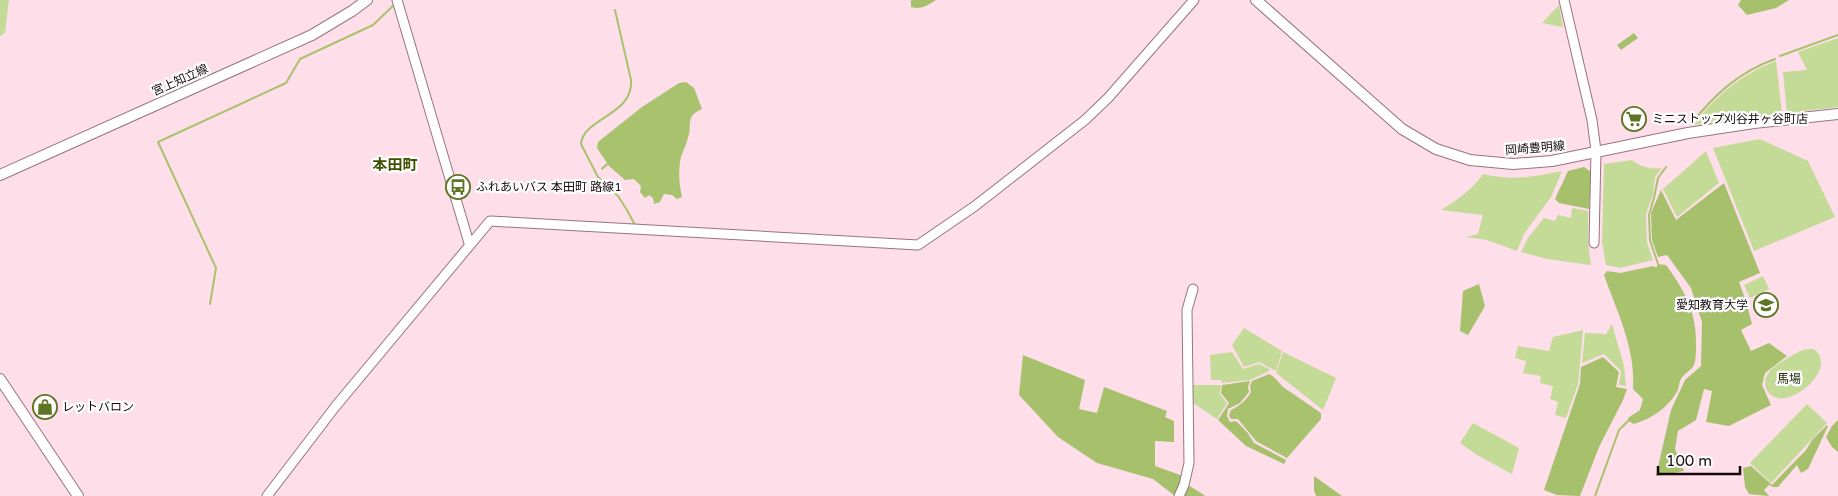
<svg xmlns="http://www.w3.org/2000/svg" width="1838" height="496" font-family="'Varela Round','Noto Sans JP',sans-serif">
<rect width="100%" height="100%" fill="#fedee9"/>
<g fill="#c4db97">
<path d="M0 0H9L5 33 0 36Z"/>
<path d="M1559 5 1563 27 1542 23Z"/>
<path d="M1838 38V107L1787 113 1783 72 1807 70 1798 52Z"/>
<path d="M1776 61 1782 113 1693 125C1717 95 1740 75 1776 61Z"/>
<path d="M1760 139 1808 161 1835 217 1754 251 1713 148Z"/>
<path d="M1706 151 1719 183 1677 217 1663 189Z"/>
<path d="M1632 160C1639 167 1652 169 1662 168L1655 177 1653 195 1646 214 1647 242 1653 260 1620 268 1606 265 1602 242 1604 164Z"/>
<path d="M1562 171 1551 197 1524 234 1517 251 1487 240 1466 237 1478 234 1483 215 1441 210C1456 201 1473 189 1483 174 1515 181 1531 177 1562 171Z"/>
<path d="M1572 208 1588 211V244L1591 265 1547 259 1521 252 1528 238 1544 218 1555 221 1558 215 1571 218Z"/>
<path d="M1763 276 1769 289 1750 298 1744 285Z"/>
<path d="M1612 324 1624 366 1626 386 1619 385 1621 371 1604 354 1582 363 1585 333 1606 334Z"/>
<path d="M1244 328 1282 351 1276 371 1259 362 1244 367 1232 345Z"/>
<path d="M1583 330 1578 384 1566 418 1555 415 1558 402 1550 399 1553 386 1540 383 1541 376 1523 373 1526 361 1515 358 1518 346 1549 351 1553 337Z"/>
<path d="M1814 349C1838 369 1794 403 1778 398 1765 395 1761 381 1770 371 1775 365 1795 353 1803 350 1806 349 1811 349 1814 349Z"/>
<path d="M1232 352 1243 369 1259 364 1271 370 1250 380 1222 383 1221 380H1211L1210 355Z"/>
<path d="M1283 352 1336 378 1323 410 1276 373Z"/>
<path d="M1190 385H1221L1220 394 1227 403 1217 419 1190 401Z"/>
<path d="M1807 404 1827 423 1771 483 1750 463Z"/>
<path d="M1473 423 1519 448 1512 474 1477 455 1460 443Z"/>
</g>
<g fill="#a6c06c">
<path d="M911 0H936C928 5 921 10 911 7Z"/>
<path d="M1741 0H1789L1776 8 1747 15 1738 5Z"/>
<path d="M1634 33 1638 38 1621 50 1617 45Z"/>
<path d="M1584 167 1591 172 1589 209 1559 203 1555 199 1568 171Z"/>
<path d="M1724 183 1760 273 1739 282 1746 301 1752 324 1741 330 1751 351 1769 343 1787 356 1765 373 1762 385 1771 405 1729 426 1706 422 1712 391 1704 389 1696 420 1678 431 1675 449 1684 471 1656 476 1671 410 1685 380 1701 366 1702 322 1691 288 1667 255 1658 257 1652 240 1651 213 1661 190 1676 220Z"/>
<path d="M1479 284 1485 306 1468 335 1460 331 1463 291Z"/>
<path d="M1023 355 1085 380 1079 409 1097 413 1104 387 1167 411 1165 417 1174 421V442L1155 441V466L1183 476 1175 496 1153 479 1097 463 1058 437 1019 395Z"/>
<path d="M1603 357 1619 372 1616 387 1627 389 1623 400 1599 447 1580 496 1557 495 1544 490 1580 384 1581 367Z"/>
<path d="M1250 381 1248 387 1249 392 1240 403 1228 409 1227 416 1230 422 1236 421 1247 432 1254 443 1286 460 1284 464 1246 446 1218 420 1229 403 1221 393 1222 385Z"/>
<path d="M1838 420V452L1832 447 1826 437 1832 426Z"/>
<path d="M1827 425 1828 426 1808 469 1801 473 1797 465 1778 487H1773L1769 485 1764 490 1769 496 1749 494 1745 487 1743 468 1751 466 1772 485 1806 450 1812 440Z"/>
<path d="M1314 476 1342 496H1316L1314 490Z"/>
<path d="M1188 485 1204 495 1205 496H1182Z"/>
</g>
<g fill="#a8c26e">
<path d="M686 82 694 88 702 109C684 117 693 123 688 138 686 145 683 151 681 157 678 171 679 183 682 197L677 199 672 195 664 194 660 202 654 204 653 198 649 195 645 198 640 192 641 186 634 179 625 180 608 165 602 170 601 168 607 163 597 148 598 142 642 107 679 83Z"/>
<path d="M1657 264 1666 265C1685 291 1697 313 1696 346 1696 352 1696 359 1694 365 1691 371 1684 373 1681 379 1679 382 1679 386 1678 390 1668 408 1653 418 1634 424L1628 421V418L1640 410 1643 399 1633 389C1636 349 1617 312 1604 275L1607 271 1620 273 1653 266 1655 267H1657Z"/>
<path d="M1269 374 1274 377 1283 387 1321 413V419L1287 458 1256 441 1238 419H1231L1229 415 1231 410C1240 405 1245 402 1251 392L1250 386 1252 381Z"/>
</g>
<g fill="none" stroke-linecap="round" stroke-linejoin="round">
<g stroke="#a8c26e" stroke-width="2">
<path d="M615 10 631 80C634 115 583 118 581 144L598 177 618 196 627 210 635 225"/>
<path d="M1780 56 1838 35"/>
<path d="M1691 124C1715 94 1739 72 1775 59"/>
<path d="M1658 264 1650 240 1649 215 1654 198 1658 178 1666 167"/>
<path d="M210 304 216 268 158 142 286 83 300 59 373 25 395 4"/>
<path d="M1595 496 1619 430 1628 421"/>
</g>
<defs>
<g id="minor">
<path d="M397 0 469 243"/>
<path d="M1564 0 1592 120 1596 151 1594 243"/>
<path d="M267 496 335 407 490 221 918 245 975 206 1085 120 1108 98 1194 0"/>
<path d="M1179 496 1184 485 1189 463 1187 310 1193 289"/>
</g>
<g id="major">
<path d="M1256 0 1402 129 1436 149 1470 160 1513 164 1552 161 1688 133 1754 123 1838 114"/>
<path d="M0 175 312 35 352 11 367 0"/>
<path d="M0 379 78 496"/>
</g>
</defs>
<use href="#minor" stroke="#977480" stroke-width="11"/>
<use href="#major" stroke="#977480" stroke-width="12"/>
<use href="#minor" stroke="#fff" stroke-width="9"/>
<use href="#major" stroke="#fff" stroke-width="10"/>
</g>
<defs>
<symbol id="supermarket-ring" viewBox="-11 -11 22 22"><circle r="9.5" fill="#fff" stroke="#5f7526" stroke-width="1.5"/><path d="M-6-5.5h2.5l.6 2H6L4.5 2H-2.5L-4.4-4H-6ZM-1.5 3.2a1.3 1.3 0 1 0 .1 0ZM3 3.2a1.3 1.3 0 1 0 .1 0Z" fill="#5f7526"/></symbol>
<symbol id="bus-ring" viewBox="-11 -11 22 22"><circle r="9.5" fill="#fff" stroke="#5f7526" stroke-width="1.5"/><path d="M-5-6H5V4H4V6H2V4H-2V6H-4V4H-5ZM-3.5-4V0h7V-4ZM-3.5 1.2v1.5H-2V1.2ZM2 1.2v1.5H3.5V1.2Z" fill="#5f7526"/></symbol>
<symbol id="university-ring" viewBox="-11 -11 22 22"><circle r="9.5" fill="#fff" stroke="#5f7526" stroke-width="1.5"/><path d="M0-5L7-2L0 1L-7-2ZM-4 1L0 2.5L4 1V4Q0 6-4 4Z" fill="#5f7526"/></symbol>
<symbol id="shop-ring" viewBox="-11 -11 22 22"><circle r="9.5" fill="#fff" stroke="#5f7526" stroke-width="1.5"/><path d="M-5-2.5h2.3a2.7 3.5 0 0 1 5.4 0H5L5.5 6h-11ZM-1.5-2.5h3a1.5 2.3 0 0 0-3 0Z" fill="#5f7526"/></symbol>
</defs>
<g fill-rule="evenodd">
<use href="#supermarket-ring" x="1620" y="105" width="28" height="28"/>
<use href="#bus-ring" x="444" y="173" width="28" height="28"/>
<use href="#university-ring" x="1752" y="291" width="28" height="28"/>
<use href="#shop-ring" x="31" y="393" width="28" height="28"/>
</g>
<g text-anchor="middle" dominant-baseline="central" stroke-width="4.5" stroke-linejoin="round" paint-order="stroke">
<g font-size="12" fill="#15090d" stroke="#fff">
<text transform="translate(180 80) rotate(-24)">宮上知立線</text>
<text transform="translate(1535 148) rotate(-5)">岡崎豊明線</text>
</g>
<g font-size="12" fill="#15090d" stroke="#fff" text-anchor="start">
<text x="1652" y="119">ミニストップ刈谷井ヶ谷町店</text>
<text x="476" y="187">ふれあいバス 本田町 路線1</text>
<text x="1748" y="305" text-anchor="end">愛知教育大学</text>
<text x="62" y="407">レットバロン</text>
</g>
<g font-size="12" fill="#252f0c" stroke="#fff">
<text x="1789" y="379">馬場</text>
</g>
<g font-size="15" font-weight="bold" fill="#3e5000" stroke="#fff">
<text x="395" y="165">本田町</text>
</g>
</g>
<path d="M1658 466v8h82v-8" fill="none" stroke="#15090d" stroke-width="2.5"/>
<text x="1666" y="466" font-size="15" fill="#15090d" stroke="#ffffff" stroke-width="4" paint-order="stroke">100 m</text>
</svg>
